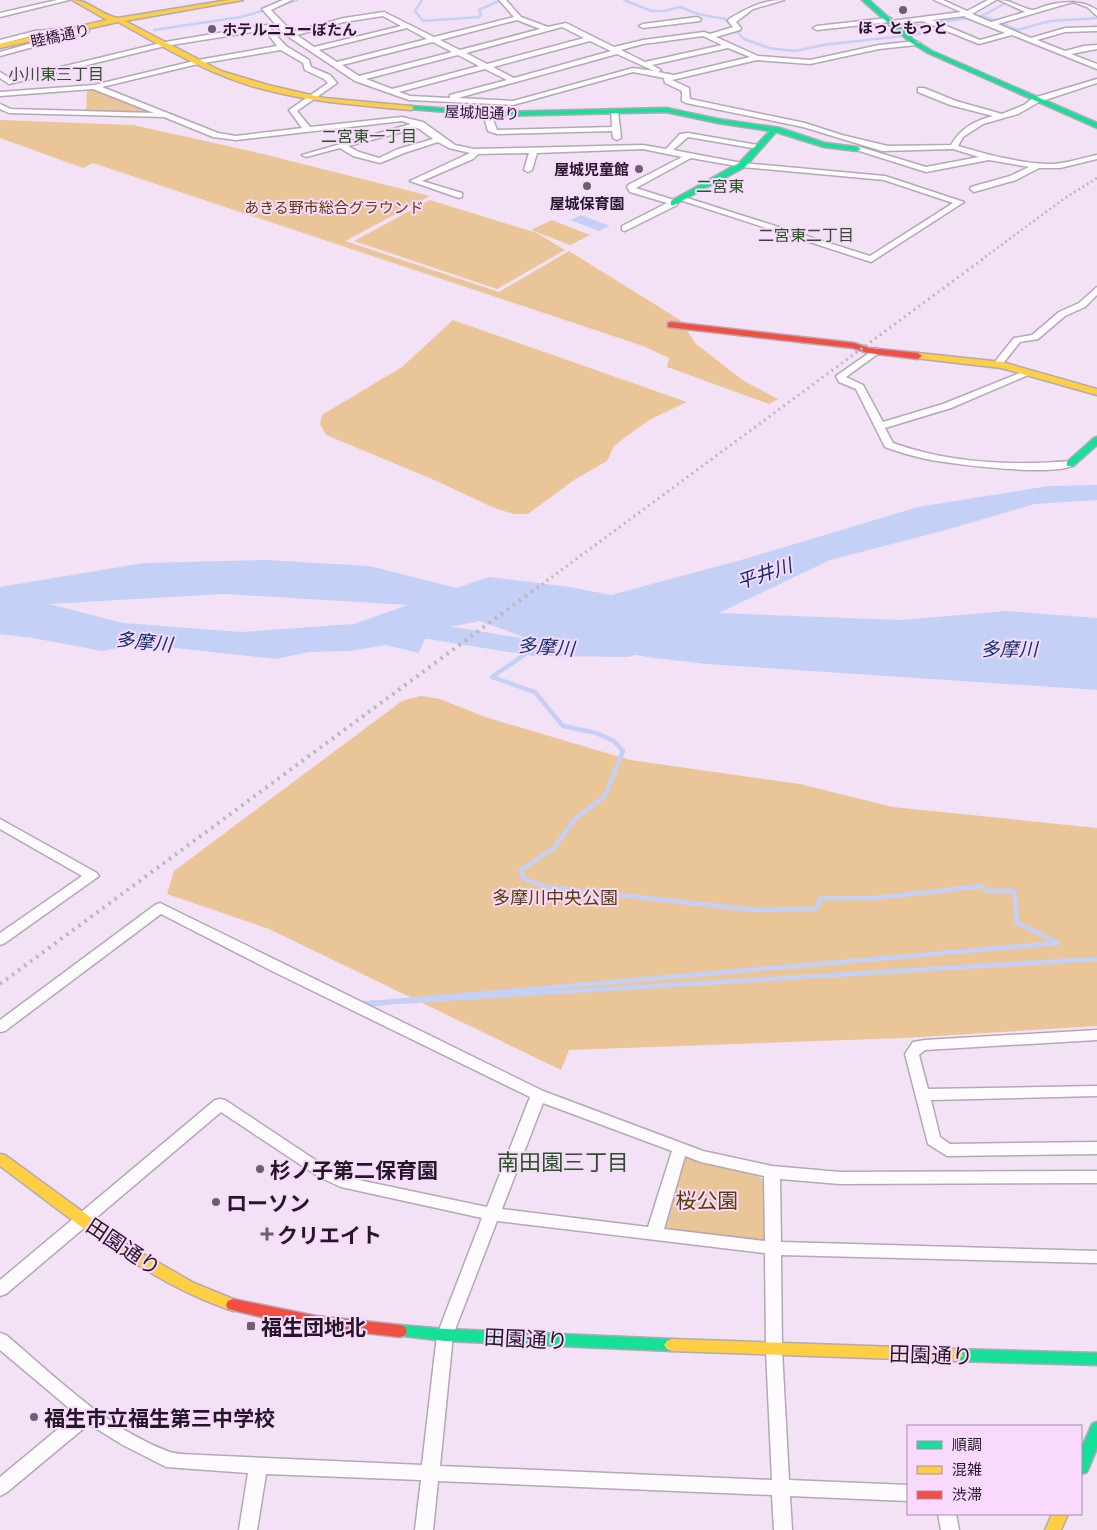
<svg xmlns="http://www.w3.org/2000/svg" width="1097" height="1530" font-family="'Exo 2','Noto Sans JP',sans-serif">
<rect width="100%" height="100%" fill="#f3e2f6"/>
<g fill="#eac597">
<path d="M95 90 156 114 86 112 87 91Z"/>
<path d="M0 120 133 125 259 153 430 196 345 241 499 292 569 251 680 320 696 344 744 381 778 399 769 404 667 367 669 358 643 346 93 163 83 168 0 138Z"/>
<path d="M430 200 537 233 565 250 497 289 354 241Z"/>
<path d="M552 220 590 235 570 245 531 230Z"/>
<path d="M453 320 687 402 651 419 631 433 614 446 607 461 574 480 528 514H513L492 507 439 482 326 435 320 424 322 415 402 367Z"/>
<path d="M421 696 440 699 485 717 630 760 800 784 893 807 1097 828V1026L904 1038 569 1050 561 1070 269 929 167 894 174 871 402 701Z"/>
<path d="M689 1156 755 1173 765 1182 768 1237 761 1244 668 1232 661 1225 680 1159Z"/>
</g>
<g fill="#c4d0f5" fill-rule="evenodd">
<path d="M581 215 610 226 599 231 570 220Z"/>
<path d="M1097 485V500L1035 504 942 531 830 560 719 613 901 620 1007 611 1097 618V690L706 664 647 657 611 649 577 648 529 639 480 621 428 631 419 653 386 645 350 651 309 652 276 659 138 644 102 651 33 638 0 634V587L144 563 265 560 370 566 456 588 489 577 570 587 611 595 741 560 918 507 1049 486ZM224 594 408 605 354 624 241 632 123 623 49 604Z"/>
</g>
<g fill="none" stroke-linecap="round" stroke-linejoin="round">
<g stroke="#c4d0f5" stroke-width="2.5">
<path d="M82 0 95 7"/>
<path d="M422 0 415 11 423 21 479 17 481 15 479 10 501 0"/>
<path d="M624 0 651 11H664L680 7 698 14 725 19 744 39 769 48 795 51 823 45 920 34 912 26 982 16 1011 0"/>
<path d="M277 7 297 0"/>
<path d="M982 16 996 21"/>
<path d="M1001 23 1017 30 1050 21 1097 18"/>
<path d="M154 30 241 17 269 9"/>
</g>
<g stroke="#c4d0f5" stroke-width="4.5">
<path d="M361 1004 1058 943 1017 923 1014 891H987L982 886 876 898H821L816 909 754 910 546 887 523 878 521 870 554 848 575 819 605 796 623 751 614 741 596 733 563 726 535 692 492 677 534 648"/>
<path d="M362 1004 1097 959"/>
</g>
<g stroke="#c4d0f5" stroke-width="5.5">
<path d="M360 1004 383 1003"/>
<path d="M360 1004 376 1003"/>
</g>
<path fill="#c4d0f5" fill-rule="evenodd" d="M428 623 534 640 629 641 638 644 642 649 638 654 629 657 534 656 428 639 391 642 382 639 378 634 382 629Z"/>
<defs>
<g id="street">
<path d="M57 0H69L0 17V13Z"/>
<path d="M283 0H292L271 10 292 32 344 18 384 12 434 37 514 17 499 0H506L521 17 548 27 566 23 614 47 643 40 704 32 710 34 733 27 728 21 729 19C747 8 763 0 784 0L753 9 736 22 741 28 740 30 716 37 758 56 810 60 879 45 916 41 920 43 916 45 879 49 810 64 757 60 672 80 689 88 690 99 805 123 842 135 888 146 951 145C961 128 974 121 993 116L950 105 918 92V88H924L956 101 1002 114 1024 105 1033 98 1097 79V83L1039 102 1018 114 983 124 963 137 958 146C986 154 1017 163 1047 164 1063 165 1081 158 1097 155V159L1060 168H1039L1016 180 974 192 970 189 971 187 1010 176 1029 167 989 160 926 172 853 149 860 147 926 167 979 157 953 149 882 151 803 127 686 103 682 101V91L665 83 664 78 633 72 513 105 409 100 355 81 283 33 262 9ZM383 16 401 26 314 47 297 35 344 22ZM517 20 540 29 460 50 440 40ZM562 27 584 38 487 64 466 53ZM407 28 427 39 337 62 319 50ZM703 36 722 45 645 62 621 50 643 44ZM590 41 611 51 514 78 493 67ZM433 42 452 52 359 76 342 65ZM728 48 750 57 674 75 658 72 661 70 652 65ZM617 54 654 71 633 68 513 101 458 98ZM458 55 479 66 392 89 366 79ZM485 69 507 80 450 95V98L410 96 399 92Z"/>
<path d="M934 0H943L967 11 988 0H996L972 14 991 22 1025 12 999 0C1012 0 1022 9 1033 10 1036 10 1041 7 1045 6 1063 1 1082 0 1097 10V16L1087 7 1073 2 998 24 1031 38 1065 28 1097 27V31L1065 32 1037 40 1065 51 1084 46 1097 45V49L1071 54 1097 64V69L1012 35 979 44 922 21 892 25H889V22L817 30 813 28 817 26 888 18H891V21L961 12ZM965 16V17L1005 33 980 40 932 20Z"/>
<path d="M697 17 701 19 700 21 643 28 639 26 643 24Z"/>
<path d="M267 25 286 46 309 60 311 67 330 75 337 83 297 111 310 127 402 117 423 122 455 145 474 149 643 145 666 149 680 134 688 133 758 145 762 147 758 149 688 137 673 150 742 163 885 176 964 202 871 262 677 199 684 197 870 256 953 203 884 180 742 167 691 158 636 188 677 201V205L625 231 622 230V226L667 203 630 192 627 187 628 185 682 157 643 149 537 153 532 170 528 172 524 170 529 153 478 154 473 159 422 181 462 193V197L459 198 410 181 470 153 449 148 438 142 404 153 380 163 353 156 340 148 306 157 302 155 411 124 402 121 236 140 213 137 164 117 9 113 0 109V104L11 109 154 113 93 89 0 96V92L94 85 198 60 277 46 265 30 165 46 9 84 0 78V72L11 79 165 42ZM281 50 303 63 305 70 324 79 328 83 289 110 302 128 236 136 218 133 102 87 198 64ZM418 128 433 139 398 149 379 158 359 152 348 146Z"/>
<path d="M85 28 89 30 88 32 0 56V52Z"/>
<path d="M59 29 63 31 62 33 35 35 0 44V40L35 31Z"/>
<path d="M611 109 618 111 621 138 617 140 613 138 612 131 497 134 488 131 483 114 490 112 497 130 612 127Z"/>
<path d="M1097 287V295L1085 307 1065 316 1038 339 1020 342 1001 366H995L993 364 1014 338 1032 335 1059 312 1079 303Z"/>
<path d="M876 348 881 351 879 353 846 377 863 385 883 422 943 404 1025 371H1031L1033 373 951 408 885 428 893 443C948 463 1012 466 1070 461L1075 464C1061 478 949 464 926 459 912 456 899 452 885 447L856 389 839 382 836 376Z"/>
<path d="M0 819 97 873 99 876 5 943 0 945V933L82 876 0 829Z"/>
<path d="M160 903 543 1091 703 1151 772 1166 840 1172 1097 1171V1183L840 1184 780 1179 781 1242 1097 1251V1263L781 1255 782 1350 789 1480 908 1485V1501L790 1496 792 1530H774L772 1495 438 1481 433 1530H415L421 1480 266 1474 257 1530H239L248 1473 166 1467 121 1444 89 1424 6 1493 0 1496V1477L76 1414 0 1350V1333L6 1335C56 1377 105 1427 167 1451 177 1455 190 1454 201 1455L422 1465 437 1335 482 1218 341 1187 319 1177 221 1112 6 1294 0 1296V1280L215 1100 220 1099 225 1100 329 1169 349 1178 487 1207 530 1097 272 971 161 914 5 1031 0 1032V1020L155 905ZM543 1103 672 1151 648 1227 502 1209ZM685 1156 701 1162 764 1176 765 1241 664 1229ZM497 1221 765 1253 766 1350 772 1480 440 1466 453 1335Z"/>
<path d="M1097 1030V1040L925 1050 919 1055 928 1089 1097 1086V1096L931 1100 940 1137 950 1144 1097 1142V1154L947 1156 928 1144 905 1054 913 1042 925 1040Z"/>
<path d="M938 1514H956L959 1530H941Z"/>
</g>
<g id="fast">
<path d="M862 0H869L914 40 932 51 1097 123V128L928 53 910 42Z"/>
<path d="M411 106 499 112 666 108 718 119 780 128 825 143 857 147 861 149 857 151 824 147 776 132 745 167 674 205H671V201L739 163 770 131 718 123 666 112 499 116 409 109V107Z"/>
<path d="M1097 437V445L1073 466H1067V462L1094 438Z"/>
<path d="M400 1325 445 1329 672 1339 677 1341 680 1345 677 1349 672 1351 445 1341 395 1335 393 1331 395 1327Z"/>
<path d="M955 1349 1097 1353V1365L955 1361 950 1359 947 1355 950 1351Z"/>
<path d="M1097 1422V1448L1087 1472 1081 1474V1449L1092 1424Z"/>
</g>
<g id="slow">
<path d="M72 0C89 0 101 15 118 18L228 0H243L125 21 221 71 268 85 324 98 411 106 414 108 411 110C346 104 277 100 216 73 182 59 150 39 118 22L0 48V44L107 20Z"/>
<path d="M918 353 1002 362 1097 389V395L1001 368 915 358 914 356Z"/>
<path d="M0 1154 5 1155 131 1247 194 1283 238 1301 240 1305 238 1309 233 1311C146 1282 73 1220 0 1166Z"/>
<path d="M672 1339 955 1349 960 1351 963 1355 960 1359 955 1361 672 1351 667 1349 664 1345 667 1341Z"/>
<path d="M1052 1514H1068L1061 1530H1045Z"/>
</g>
<g id="jam">
<path d="M671 322 854 343 869 348 918 353 922 356 918 359 868 353 853 348 668 327V323Z"/>
<path d="M233 1299 316 1316 400 1325 405 1327 407 1331 405 1335 400 1337 295 1325 228 1309 226 1305 228 1301Z"/>
</g>
</defs>
<use href="#street" stroke="#b4a7b6" stroke-width="3"/>
<use href="#fast" stroke="#b4a7b6" stroke-width="3"/>
<use href="#slow" stroke="#b4a7b6" stroke-width="3"/>
<use href="#jam" stroke="#b4a7b6" stroke-width="3"/>
<use href="#street" fill="#fdfbfe" fill-rule="evenodd"/>
<use href="#fast" fill="#16e098" fill-rule="evenodd"/>
<use href="#slow" fill="#ffcf43" fill-rule="evenodd"/>
<use href="#jam" fill="#f24e42" fill-rule="evenodd"/>
<path stroke="#bbb7bb" stroke-width="2.5" stroke-dasharray="2 3" stroke-linecap="butt" d="M981 260 1065 198 1097 178"/>
<path stroke="#bbb7bb" stroke-width="3" stroke-dasharray="2 4" stroke-linecap="butt" d="M537 588 983 259"/>
<path stroke="#bbb7bb" stroke-width="4" stroke-dasharray="2.5 5" stroke-linecap="butt" d="M0 984 538 587"/>
</g>
<g fill="#6c5f6e" stroke="#f9dafe" stroke-width="2">
<circle cx="903" cy="10" r="5"/>
<circle cx="212" cy="29" r="5"/>
<circle cx="639" cy="169" r="5"/>
<circle cx="587" cy="186" r="5"/>
<circle cx="260" cy="1169" r="5"/>
<circle cx="216" cy="1202" r="5"/>
<path d="M264.5 1226.5h5v5h5v5h-5v5h-5v-5h-5v-5h5z"/>
<rect x="246" y="1321" width="10" height="10" rx="2.5"/>
<circle cx="34" cy="1417" r="5"/>
</g>
<g text-anchor="middle" dominant-baseline="central" stroke-width="4" stroke-linejoin="round" paint-order="stroke">
<g font-size="15" font-weight="bold" fill="#231825" stroke="#f9dafe">
<text x="903" y="27">ほっともっと</text>
<text x="222" y="29" text-anchor="start">ホテルニューぼたん</text>
<text x="629" y="169" text-anchor="end">屋城児童館</text>
<text x="587" y="203">屋城保育園</text>
</g>
<g font-size="15" fill="#231825" stroke="#f9dafe">
<text transform="translate(60 35) rotate(-12)">睦橋通り</text>
<text transform="translate(482 112) rotate(2)">屋城旭通り</text>
</g>
<g font-size="15" fill="#593e02" stroke="#f9dafe">
<text x="334" y="207">あきる野市総合グラウンド</text>
</g>
<g font-size="16" fill="#26561f" stroke="#f9dafe">
<text x="56" y="73">小川東三丁目</text>
<text x="369" y="135">二宮東一丁目</text>
<text x="806" y="234">二宮東二丁目</text>
</g>
<g font-size="16" fill="#26561f" stroke="#f9dafe">
<text x="720" y="185">二宮東</text>
</g>
<g font-size="18" fill="#593e02" stroke="#f9dafe">
<text x="555" y="897">多摩川中央公園</text>
</g>
<g font-size="19" font-style="italic" fill="#0d306f" stroke="#f9dafe">
<text transform="translate(764 573) rotate(-19)">平井川</text>
<text transform="translate(144 641) rotate(6)">多摩川</text>
<text transform="translate(546 646) rotate(4)">多摩川</text>
<text x="1009" y="648">多摩川</text>
</g>
<g font-size="21" font-weight="bold" fill="#231825" stroke="#f9dafe" text-anchor="start">
<text x="270" y="1169">杉ノ子第二保育園</text>
<text x="226" y="1202">ローソン</text>
<text x="277" y="1234">クリエイト</text>
<text x="261" y="1326">福生団地北</text>
<text x="44" y="1417">福生市立福生第三中学校</text>
</g>
<g font-size="21" fill="#593e02" stroke="#f9dafe">
<text x="707" y="1199">桜公園</text>
</g>
<g font-size="21" fill="#231825" stroke="#f9dafe">
<text transform="translate(124 1246) rotate(34)">田園通り</text>
<text transform="translate(526 1338) rotate(3)">田園通り</text>
<text transform="translate(931 1354) rotate(2)">田園通り</text>
</g>
<g font-size="22" fill="#26561f" stroke="#f9dafe">
<text x="563" y="1161">南田園三丁目</text>
</g>
</g>
<rect x="907" y="1425" width="175" height="90" fill="#f9dafe" stroke="#a38ca7"/>
<rect x="917" y="1441" width="25" height="8" fill="#16e098" stroke="#a38ca7"/>
<text x="952" y="1450" font-size="15" fill="#231825">順調</text>
<rect x="917" y="1466" width="25" height="8" fill="#ffcf43" stroke="#a38ca7"/>
<text x="952" y="1475" font-size="15" fill="#231825">混雑</text>
<rect x="917" y="1491" width="25" height="8" fill="#f24e42" stroke="#a38ca7"/>
<text x="952" y="1500" font-size="15" fill="#231825">渋滞</text>
</svg>
